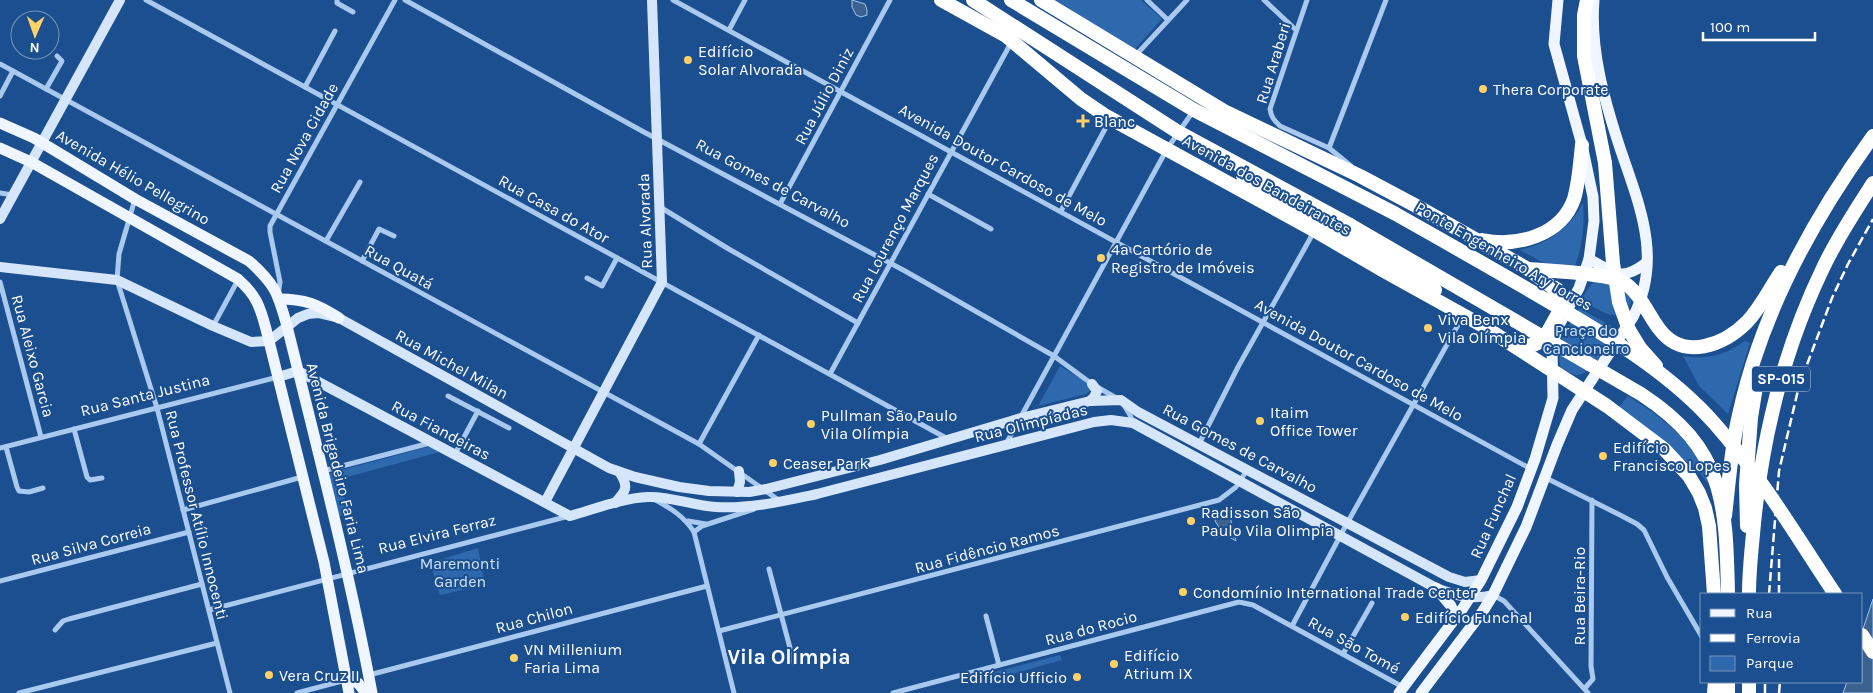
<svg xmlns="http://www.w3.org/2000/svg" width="1873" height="693" font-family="Karla,sans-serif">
<rect width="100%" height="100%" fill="#1b4f8f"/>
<g fill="#2e69ad">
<path d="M1056 0H1141L1162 19 1134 50Z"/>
<path d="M1583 203C1585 229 1582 253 1570 277L1520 250C1549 243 1569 229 1583 203Z"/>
<path d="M1599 280 1625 288 1632 296C1631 301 1630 308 1627 311 1618 323 1587 307 1583 296L1592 283Z"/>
<path d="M1579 308 1617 329C1609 343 1594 376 1576 375 1571 374 1565 370 1561 368 1555 342 1567 330 1579 308Z"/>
<path d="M1745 341 1750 343 1728 414 1699 386 1683 356C1706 360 1726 355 1745 341Z"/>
<path d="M1060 366 1091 385 1090 391 1086 394 1038 406Z"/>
<path d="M1628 396C1668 421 1694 442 1712 488L1698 471 1618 408Z"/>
<path d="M431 446 443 451 340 479 348 514 338 516 327 474Z"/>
<path d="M478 548 485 585 440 595 430 563Z"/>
<path d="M1060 655 1062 660 974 685 972 678Z"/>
</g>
<g fill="#3c6290" stroke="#9cc4f0">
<path d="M852 0 865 4 867 10V15L861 17 856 15 852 7Z"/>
<path d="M1229 513 1236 541 1224 534 1216 538 1214 535 1219 527 1215 521 1217 515Z"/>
<path d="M1873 599V693H1843L1847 682H1862V632Z"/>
</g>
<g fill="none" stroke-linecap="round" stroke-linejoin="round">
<g stroke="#a9c9ee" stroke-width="5">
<path d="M146 0 948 439"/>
<path d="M337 0V3L353 12"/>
<path d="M405 0 642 131 905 271 1054 356 1092 384 1118 399"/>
<path d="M673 0 1531 469"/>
<path d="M1147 0 1168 20"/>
<path d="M1264 0 1296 30"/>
<path d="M1307 0 1270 109C1271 117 1274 120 1280 126L1329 148 1351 166"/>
<path d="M729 30 745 0"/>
<path d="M1135 56 1187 0"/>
<path d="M0 64 699 444 780 501"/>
<path d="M305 87 335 31"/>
<path d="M46 89 62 61 57 56"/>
<path d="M0 96 13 71"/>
<path d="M1329 148 1386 0"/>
<path d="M0 193 13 195"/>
<path d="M928 194 991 229"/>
<path d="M135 199 119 254 117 280 157 408 230 693"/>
<path d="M780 204 890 0"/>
<path d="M660 207 727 248 858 323"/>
<path d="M1061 211 1105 129"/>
<path d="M326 241 360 182"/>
<path d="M362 261 379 229 394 236"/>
<path d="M587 278 602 286 617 258"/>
<path d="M0 282 41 437"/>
<path d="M278 295 280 282 270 232V226L395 0"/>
<path d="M213 326 238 280"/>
<path d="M830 374 1012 41"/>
<path d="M448 396 509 428"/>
<path d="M1125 407 1130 415 1133 423"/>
<path d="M74 429 87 477 90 480 102 478"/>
<path d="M699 444 759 335"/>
<path d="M1006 444 1167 149 1194 110"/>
<path d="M1199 444 1238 367 1311 237 1312 229"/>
<path d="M6 447 17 487 19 491 29 492 43 488"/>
<path d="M0 448 278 377"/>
<path d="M455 454 478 411"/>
<path d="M323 471 430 443"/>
<path d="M1546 478 1620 515 1637 524 1644 530 1667 577 1702 637"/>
<path d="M654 499C670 508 684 516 694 532L734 693"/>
<path d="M183 510 302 477"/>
<path d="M688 521 706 524"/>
<path d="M694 532 702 526 754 509"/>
<path d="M769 569 794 663"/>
<path d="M0 581 189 532"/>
<path d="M1493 595 1504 601 1588 693"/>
<path d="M209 610 569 516"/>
<path d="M986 616 999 665"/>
<path d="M1292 626 1345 527 1463 316"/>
<path d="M55 630 63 621 69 619 202 584"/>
<path d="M719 631 1219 500 1236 487 1247 470"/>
<path d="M1343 654 1372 603"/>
<path d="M369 675 707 586"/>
<path d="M1585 688 1593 679 1591 666 1592 500"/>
<path d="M19 693 217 643"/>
<path d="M297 693 346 680"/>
<path d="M893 693 1239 602 1253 605 1403 687"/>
</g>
<g stroke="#d6e6fa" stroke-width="10">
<path d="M0 219 120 0"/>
<path d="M0 267 117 280 213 326 251 342 269 341 298 318 308 314 318 313 339 318 609 468 635 477 679 487 709 491 749 492 766 489 880 460 1021 418 1090 401 1121 400 1138 412 1449 577 1465 582 1481 580"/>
<path d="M278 377 298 371 570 516C595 509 622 498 648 497 671 496 693 506 716 507 750 509 784 501 817 494L1094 422 1111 420 1133 423 1436 588C1456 596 1473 600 1493 595"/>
<path d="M1090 401 1094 397 1097 391 1092 384"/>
<path d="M737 492 740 482 739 471"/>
<path d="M545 502 662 282 652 0"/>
<path d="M615 503C626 491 629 487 620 473"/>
</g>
<g stroke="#f0f6ff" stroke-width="11">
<path d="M0 123 34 138 135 199 249 261C275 284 278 293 287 326 317 448 349 570 372 693"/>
<path d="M0 148 31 162 238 279C256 295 260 306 266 329L324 562 349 693"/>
<path d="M1589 259C1613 272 1620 283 1646 263"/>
<path d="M279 299C305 299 317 304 339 318"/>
<path d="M1436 588 1451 606 1456 618"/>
<path d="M346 680 358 683 366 693"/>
<path d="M1399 693 1463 608 1481 580 1517 507 1535 459 1553 398 1552 349 1557 329 1579 288 1589 259 1594 221 1593 197 1582 145 1554 44 1558 0"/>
<path d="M1421 693 1483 611 1493 595 1526 527 1557 445 1572 410 1633 317C1664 258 1638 202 1619 145 1604 99 1590 49 1594 0"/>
</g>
<g stroke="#fff" stroke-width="14">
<path d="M941 0 1006 36 1081 99 1106 116 1312 229 1384 271 1483 326 1607 406 1664 449 1689 476 1699 493 1705 508 1709 526 1714 594"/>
<path d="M973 0 1178 132 1350 225"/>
<path d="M1011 0 1194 110 1394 213"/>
<path d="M1041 0 1224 111 1360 176 1422 209 1528 269 1552 287 1556 292 1559 301 1560 310 1544 339C1536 346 1525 347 1514 344"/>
<path d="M1587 0 1584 15V56L1605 163"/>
<path d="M1243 176 1261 188 1387 260 1435 290"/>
<path d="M1482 240C1517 247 1561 236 1574 199 1579 182 1580 163 1582 145"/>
<path d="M1528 269C1549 271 1607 273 1623 282 1640 292 1648 315 1660 330 1684 361 1724 345 1747 322 1761 307 1770 288 1781 272"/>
<path d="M1629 330 1640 348 1656 366"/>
<path d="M1725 516C1729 482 1731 448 1739 415 1761 313 1812 220 1873 136"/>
<path d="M1747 526 1746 484 1751 418 1758 374"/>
<path d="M1749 594C1749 574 1751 554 1753 534 1761 442 1783 351 1823 268 1837 238 1856 210 1873 183"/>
<path d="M1862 635 1873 652"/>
<path d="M1714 693 1715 682"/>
<path d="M1728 693V682"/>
<path d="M1749 693V682"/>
</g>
<g stroke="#fff" stroke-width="2.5" stroke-dasharray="9 4" stroke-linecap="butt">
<path d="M1769 594 1779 471 1799 386 1832 298 1848 264 1873 219"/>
<path d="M1779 594V554"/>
<path d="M1765 693V682"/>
<path d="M1779 693 1780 682"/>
</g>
<g stroke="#fff" stroke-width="14">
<path d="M1605 163 1613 263 1619 302 1629 330"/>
<path d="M1394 213C1449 244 1504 275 1558 307 1614 340 1672 375 1715 424 1761 476 1797 537 1835 594"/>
<path d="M1350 225 1641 394C1725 449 1726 503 1728 594"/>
</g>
</g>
<g fill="#ffd166" stroke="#1b4f8f" stroke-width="2">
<circle cx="688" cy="60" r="5"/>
<circle cx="1483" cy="89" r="5"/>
<path d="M1080.5 113.5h5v5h5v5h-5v5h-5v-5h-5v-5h5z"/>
<circle cx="1101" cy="258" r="5"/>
<circle cx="1428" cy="328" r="5"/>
<circle cx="1260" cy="421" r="5"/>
<circle cx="811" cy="424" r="5"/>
<circle cx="1603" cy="456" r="5"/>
<circle cx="773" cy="463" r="5"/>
<circle cx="1191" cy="521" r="5"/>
<circle cx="1183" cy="592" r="5"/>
<circle cx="1405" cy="617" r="5"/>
<circle cx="514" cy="658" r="5"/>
<circle cx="1114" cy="664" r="5"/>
<circle cx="269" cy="675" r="5"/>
<circle cx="1077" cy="677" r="5"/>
</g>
<g text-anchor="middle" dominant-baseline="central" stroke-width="4" stroke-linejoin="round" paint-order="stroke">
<rect fill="#1b4f8f" stroke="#bbcadd" stroke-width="1" x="1752" y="366.5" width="58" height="25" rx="4"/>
<g font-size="15" font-weight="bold" fill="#fff">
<text x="1781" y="379">SP-015</text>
</g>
<g font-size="16" fill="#fff" stroke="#1b4f8f" text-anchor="start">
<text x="698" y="51">Edifício<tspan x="698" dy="18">Solar Alvorada</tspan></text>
<text x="1493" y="89">Thera Corporate</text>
<text x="1094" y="121">Blanc</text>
<text x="1111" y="249">4ª Cartório de<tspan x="1111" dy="18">Registro de Imóveis</tspan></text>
<text x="1438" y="319">Viva Benx<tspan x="1438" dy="18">Vila Olímpia</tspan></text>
<text x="1270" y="412">Itaim<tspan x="1270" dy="18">Office Tower</tspan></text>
<text x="821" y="415">Pullman São Paulo<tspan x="821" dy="18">Vila Olímpia</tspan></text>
<text x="1613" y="447">Edifício<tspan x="1613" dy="18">Francisco Lopes</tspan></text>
<text x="783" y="463">Ceaser Park</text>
<text x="1201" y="512">Radisson São<tspan x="1201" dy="18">Paulo Vila Olimpia</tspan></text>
<text x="1193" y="592">Condomínio International Trade Center</text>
<text x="1415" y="617">Edifício Funchal</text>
<text x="524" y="649">VN Millenium<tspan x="524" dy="18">Faria Lima</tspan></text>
<text x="1124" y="655">Edifício<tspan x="1124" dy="18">Atrium IX</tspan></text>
<text x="279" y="675">Vera Cruz II</text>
<text x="1067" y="677" text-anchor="end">Edifício Ufficio</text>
</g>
<g font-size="16" fill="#fff" stroke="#1b4f8f">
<text transform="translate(1273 63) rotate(-73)">Rua Araberi</text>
<text transform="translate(824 96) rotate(-62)">Rua Júlio Diniz</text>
<text transform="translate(304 138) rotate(-61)">Rua Nova Cidade</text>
<text transform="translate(1003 165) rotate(29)">Avenida Doutor Cardoso de Melo</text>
<text transform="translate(133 177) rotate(30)">Avenida Hélio Pellegrino</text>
<text transform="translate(773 183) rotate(28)">Rua Gomes de Carvalho</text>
<text transform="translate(1267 185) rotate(29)">Avenida dos Bandeirantes</text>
<text transform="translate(554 209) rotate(29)">Rua Casa do Ator</text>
<text transform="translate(645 221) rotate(-92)">Rua Alvorada</text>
<text transform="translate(895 228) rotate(-62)">Rua Lourenço Marques</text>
<text transform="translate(1504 256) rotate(30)">Ponte Engenheiro Ary Torres</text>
<text transform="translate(399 267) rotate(29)">Rua Quatá</text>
<text transform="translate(33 356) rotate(75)">Rua Aleixo Garcia</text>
<text transform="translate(1359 360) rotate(29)">Avenida Doutor Cardoso de Melo</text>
<text transform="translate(452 364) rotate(29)">Rua Michel Milan</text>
<text transform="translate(145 395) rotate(-14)">Rua Santa Justina</text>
<text transform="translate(1031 423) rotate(-14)">Rua Olimpíadas</text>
<text transform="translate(441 430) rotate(28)">Rua Fiandeiras</text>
<text transform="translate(1240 448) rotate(28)">Rua Gomes de Carvalho</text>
<text transform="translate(338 468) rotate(76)">Avenida Brigadeiro Faria Lima</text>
<text transform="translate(197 515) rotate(76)">Rua Professor Atílio Innocenti</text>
<text transform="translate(1493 516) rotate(-66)">Rua Funchal</text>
<text transform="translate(437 534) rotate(-14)">Rua Elvira Ferraz</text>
<text transform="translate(91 544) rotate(-15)">Rua Silva Correia</text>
<text transform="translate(987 549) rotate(-15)">Rua Fidêncio Ramos</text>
<text transform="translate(1579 596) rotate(-90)">Rua Beira-Rio</text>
<text transform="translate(534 618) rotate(-15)">Rua Chilon</text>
<text transform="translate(1091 628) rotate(-15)">Rua do Rocio</text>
<text transform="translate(1354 645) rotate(29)">Rua São Tomé</text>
</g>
<g font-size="16" fill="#cfe3fa" stroke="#1b4f8f">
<text x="1586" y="330">Praça do<tspan x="1586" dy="18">Cancioneiro</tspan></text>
<text x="460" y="563">Maremonti<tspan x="460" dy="18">Garden</tspan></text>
</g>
<g font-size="21" font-weight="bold" fill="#fff" stroke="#1b4f8f">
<text x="789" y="657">Vila Olímpia</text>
</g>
</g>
<rect x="1700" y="593" width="162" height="90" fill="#1b4f8f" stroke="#7695bc"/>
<rect x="1710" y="609" width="25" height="8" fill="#f0f6ff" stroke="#7695bc"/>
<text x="1746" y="618" font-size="15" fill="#ffffff">Rua</text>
<rect x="1710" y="634" width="25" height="8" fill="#ffffff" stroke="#7695bc"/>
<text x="1746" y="643" font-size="15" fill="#ffffff">Ferrovia</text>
<rect x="1710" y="656" width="25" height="15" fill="#2e69ad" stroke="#7695bc"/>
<text x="1746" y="668" font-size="15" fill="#ffffff">Parque</text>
<g transform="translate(35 35) rotate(182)"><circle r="24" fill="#1b4f8f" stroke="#7695bc"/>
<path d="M0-4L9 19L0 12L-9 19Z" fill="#ffd166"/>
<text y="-8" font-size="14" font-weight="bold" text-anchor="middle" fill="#ffffff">N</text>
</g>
<path d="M1703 32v8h112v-8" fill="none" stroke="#ffffff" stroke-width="2.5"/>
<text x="1710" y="32" font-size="15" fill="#ffffff" stroke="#1b4f8f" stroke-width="4" paint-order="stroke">100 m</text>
</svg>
